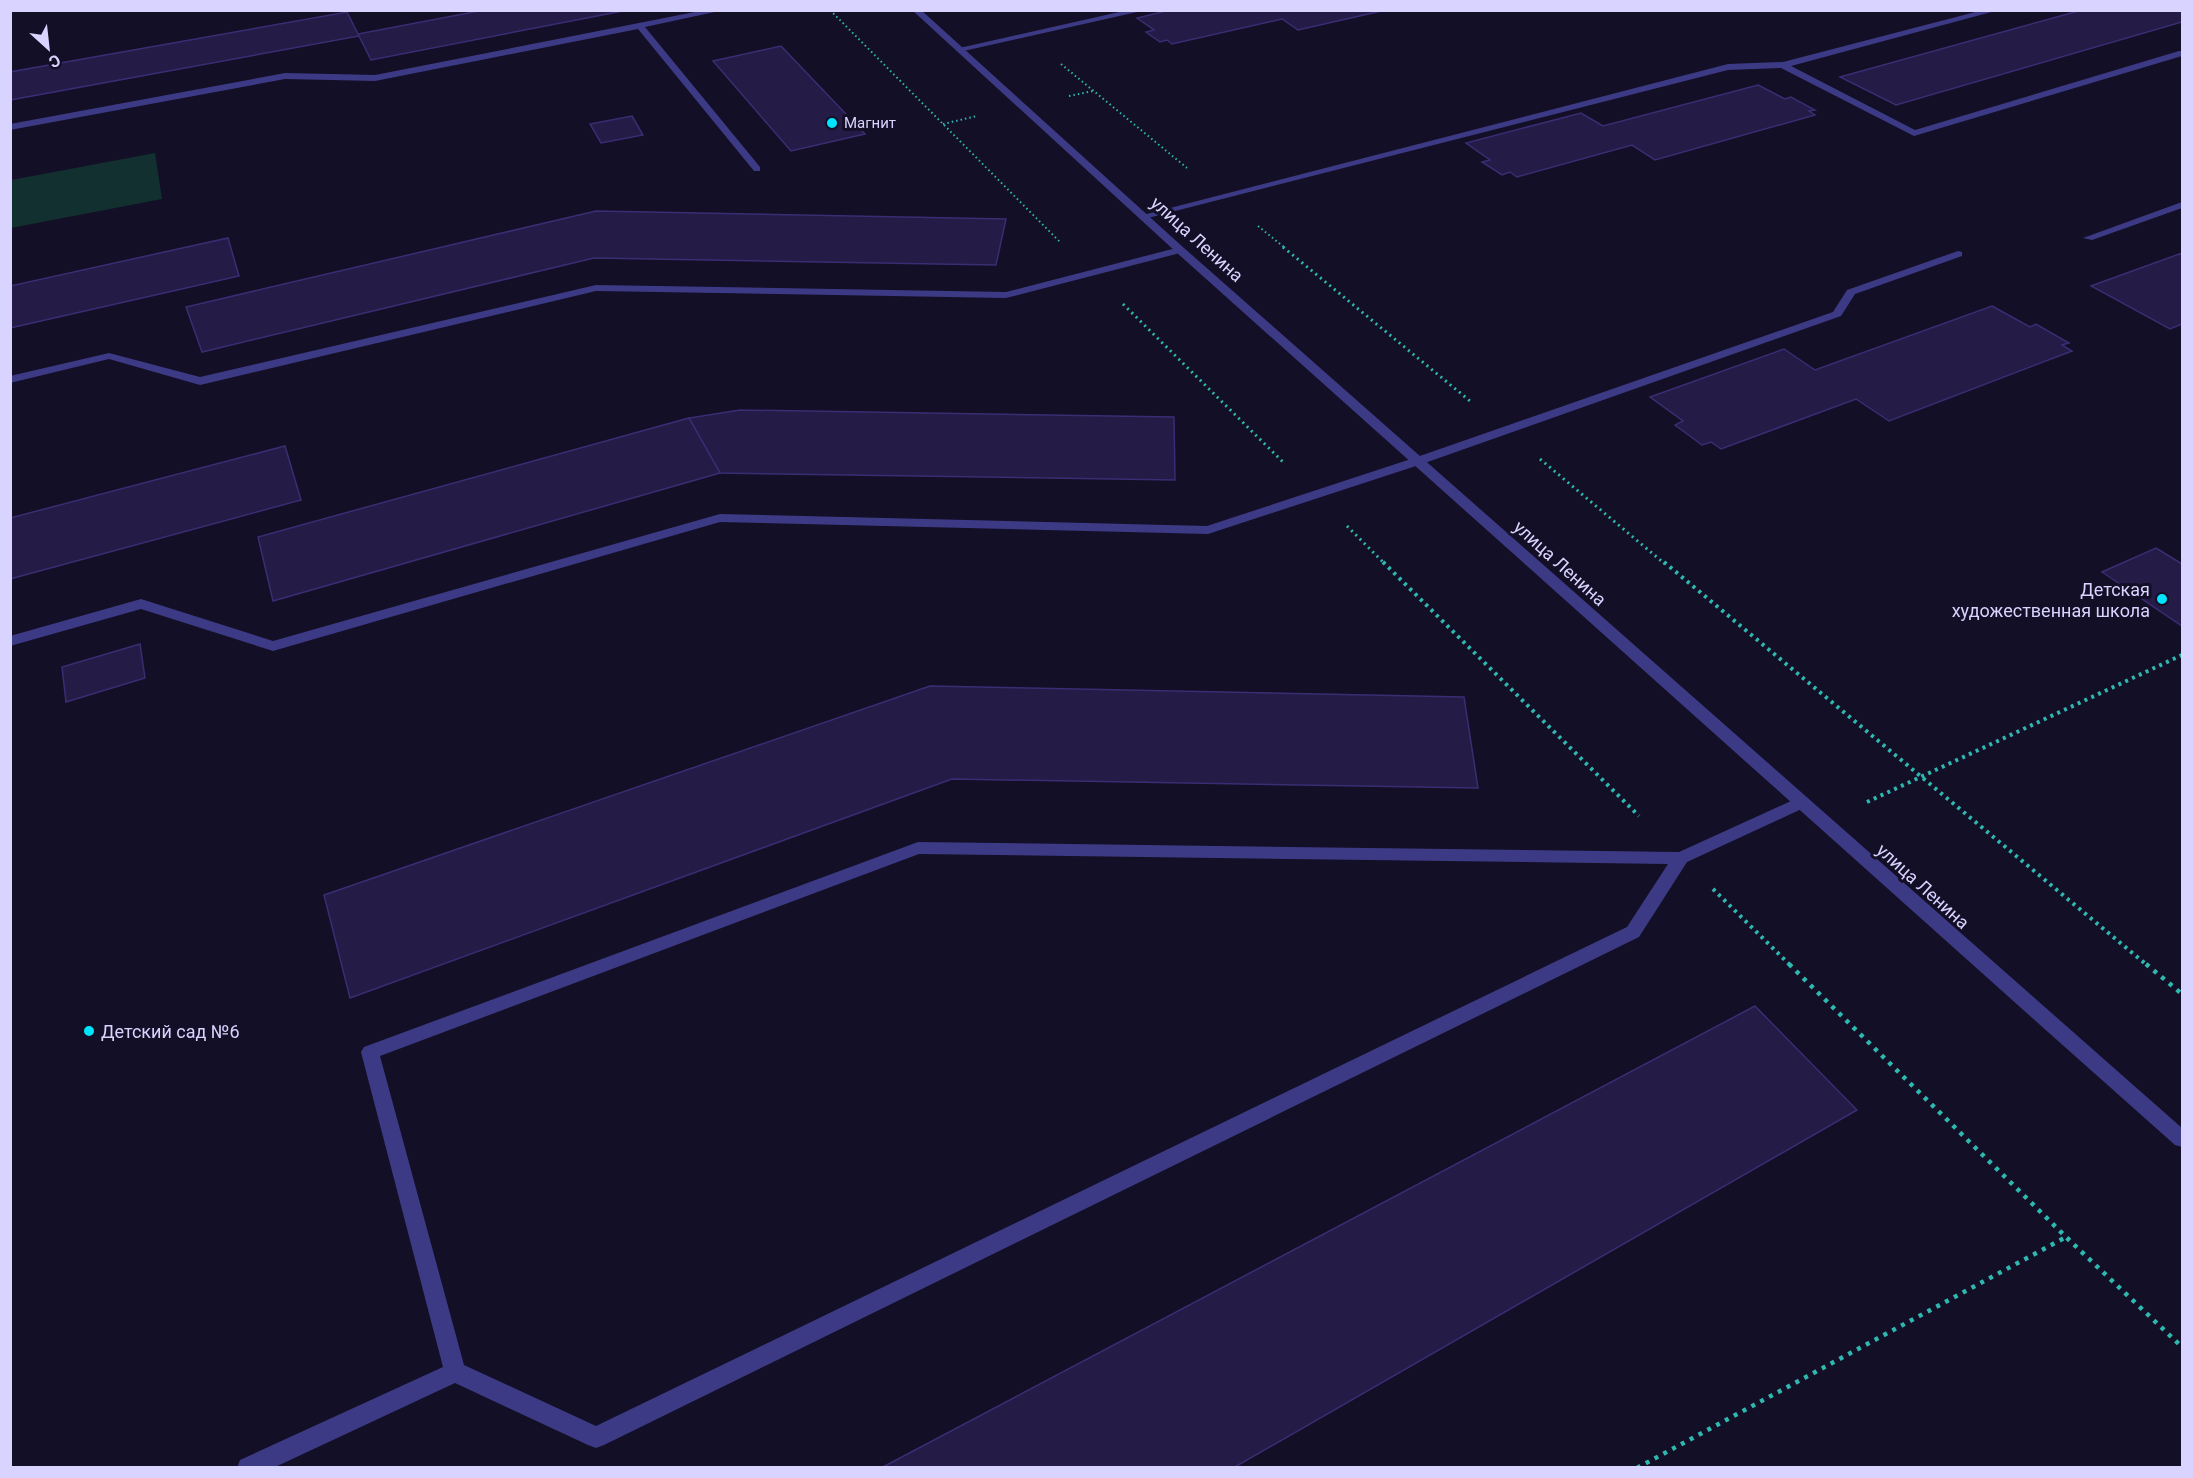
<svg xmlns="http://www.w3.org/2000/svg" width="2193" height="1478" font-family="Roboto,sans-serif">
<rect width="100%" height="100%" fill="#130f26"/>
<path fill="#12302f" d="M155 153 162 199 11 228V180Z"/>
<g fill="#241b47" stroke="#3b2d73" stroke-width="1.5">
<path d="M484 10H628L371 60 358 34Z"/>
<path d="M1170 10H1386L1298 30 1282 19 1172 44 1167 40 1160 42 1146 32 1154 30 1137 18Z"/>
<path d="M2082 10H2182V22L1896 105 1840 77Z"/>
<path d="M347 12 359 36 10 100V72Z"/>
<path d="M781 46 865 134 791 151 713 61Z"/>
<path d="M1758 85 1785 99 1791 97 1815 110 1809 111 1815 115 1655 160 1632 145 1517 177 1510 172 1502 175 1482 162 1490 160 1466 143 1581 113 1603 126Z"/>
<path d="M632 116 643 135 601 143 590 124Z"/>
<path d="M596 211 1006 219 996 265 594 258 202 352 186 307Z"/>
<path d="M228 238 239 276 10 328V286Z"/>
<path d="M2182 253V324L2170 329 2091 286Z"/>
<path d="M1992 306 2030 327 2036 324 2069 343 2062 345 2072 351 1889 421 1856 399 1721 449 1711 442 1702 445 1675 425 1683 421 1650 397 1784 349 1815 370Z"/>
<path d="M740 410 1174 417 1175 480 720 473 689 418Z"/>
<path d="M689 418 720 473 273 601 258 537Z"/>
<path d="M285 446 301 500 10 579V518Z"/>
<path d="M2156 548 2182 564V626L2102 572Z"/>
<path d="M140 644 145 678 66 702 62 667Z"/>
<path d="M930 686 1464 697 1478 788 952 779 350 998 324 895Z"/>
<path d="M1755 1006 1857 1110 1233 1468H881Z"/>
</g>
<g fill="none" stroke-linecap="round" stroke-linejoin="round">
<g stroke="#2fb8b0" stroke-width="2" stroke-dasharray="1.5 3" stroke-linecap="butt">
<path d="M830 10 1060 242"/>
<path d="M1061 64 1187 168"/>
<path d="M1069 96 1093 91"/>
<path d="M943 124 977 116"/>
<path d="M1258 226 1285 248"/>
</g>
<g stroke="#2fb8b0" stroke-width="3" stroke-dasharray="2 4" stroke-linecap="butt">
<path d="M1283 247 1470 401"/>
<path d="M1123 304 1284 463"/>
<path d="M1540 459 1665 564"/>
<path d="M1347 526 1385 564"/>
</g>
<g stroke="#2fb8b0" stroke-width="4" stroke-dasharray="3 4.5" stroke-linecap="butt">
<path d="M1383 562 1639 816"/>
<path d="M1664 562 2148 966"/>
<path d="M1867 802 2182 655"/>
<path d="M1713 889 1791 966"/>
</g>
<g stroke="#2fb8b0" stroke-width="4.5" stroke-dasharray="4 6" stroke-linecap="butt">
<path d="M1789 964 2066 1237 2182 1347"/>
<path d="M2146 964 2182 994"/>
<path d="M1637 1468 2066 1237"/>
</g>
<g fill="#3d3a85" fill-rule="evenodd">
<path d="M705 10H724L645 27 760 167V171H754L638 29 375 81 285 79 10 130V124L285 73 375 75Z"/>
<path d="M1128 10H1146L959 52 955 49Z"/>
<path d="M1983 10H1999L1791 66 1915 130 2179 51H2182V56L1914 136 1781 68 1728 70 1144 219 1139 216 1728 64 1783 62Z"/>
<path d="M2182 202V208L2092 240 2083 238Z"/>
<path d="M1180 247 1185 250 1184 252 1006 298 596 291 200 385 109 359 10 383V376L109 353 200 377 596 285 1006 292Z"/>
<path d="M1958 251 1962 252V256L1855 294 1841 316 1422 464 1208 534 720 522 273 651 141 609 10 646V636L141 599 273 641 720 514 1207 526 1414 458 1833 312 1847 290Z"/>
<path d="M1802 796 1808 798 1810 802 1808 806 1687 862 1639 937 604 1445 596 1448 588 1445 455 1383 273 1468H237L240 1460 443 1367 361 1052 364 1047 918 842 1679 852ZM919 854 1668 864 1627 927 596 1426 464 1365 380 1056Z"/>
</g>
<path fill="#3d3a85" fill-rule="evenodd" d="M912 10H921L1184 248 2182 1128V1147L2175 1145 2039 1024 1176 252Z"/>
</g>
<g fill="#00e5ff" stroke="#130f26" stroke-width="2">
<circle cx="832" cy="123" r="6"/>
<circle cx="2162" cy="599" r="6"/>
<circle cx="89" cy="1031" r="6"/>
</g>
<g text-anchor="middle" dominant-baseline="central" stroke-width="6" stroke-linejoin="round" paint-order="stroke">
<g font-size="15" fill="#d9d4ff" stroke="#130f26" text-anchor="start">
<text x="844" y="123">Магнит</text>
</g>
<g font-size="18" fill="#d9d4ff" stroke="#130f26">
<text transform="translate(1197 239) rotate(42)">улица Ленина</text>
<text transform="translate(1560 563) rotate(42)">улица Ленина</text>
<text transform="translate(1923 886) rotate(42)">улица Ленина</text>
</g>
<g font-size="18" fill="#d9d4ff" stroke="#130f26" text-anchor="end">
<text x="2150" y="589">Детская<tspan x="2150" dy="21">художественная школа</tspan></text>
<text x="101" y="1031" text-anchor="start">Детский сад №6</text>
</g>
</g>
<rect width="2193" height="1478" fill="none" stroke="#d9d4ff" stroke-width="24"/>
<g transform="translate(48 48) rotate(153)" stroke="#130f26" stroke-width="4.5" paint-order="stroke">
<path d="M0-4.5L10 22L0 15L-10 22Z" fill="#d9d4ff"/>
<text y="-9" font-size="16" font-weight="bold" text-anchor="middle" fill="#d9d4ff">С</text>
</g>
</svg>
